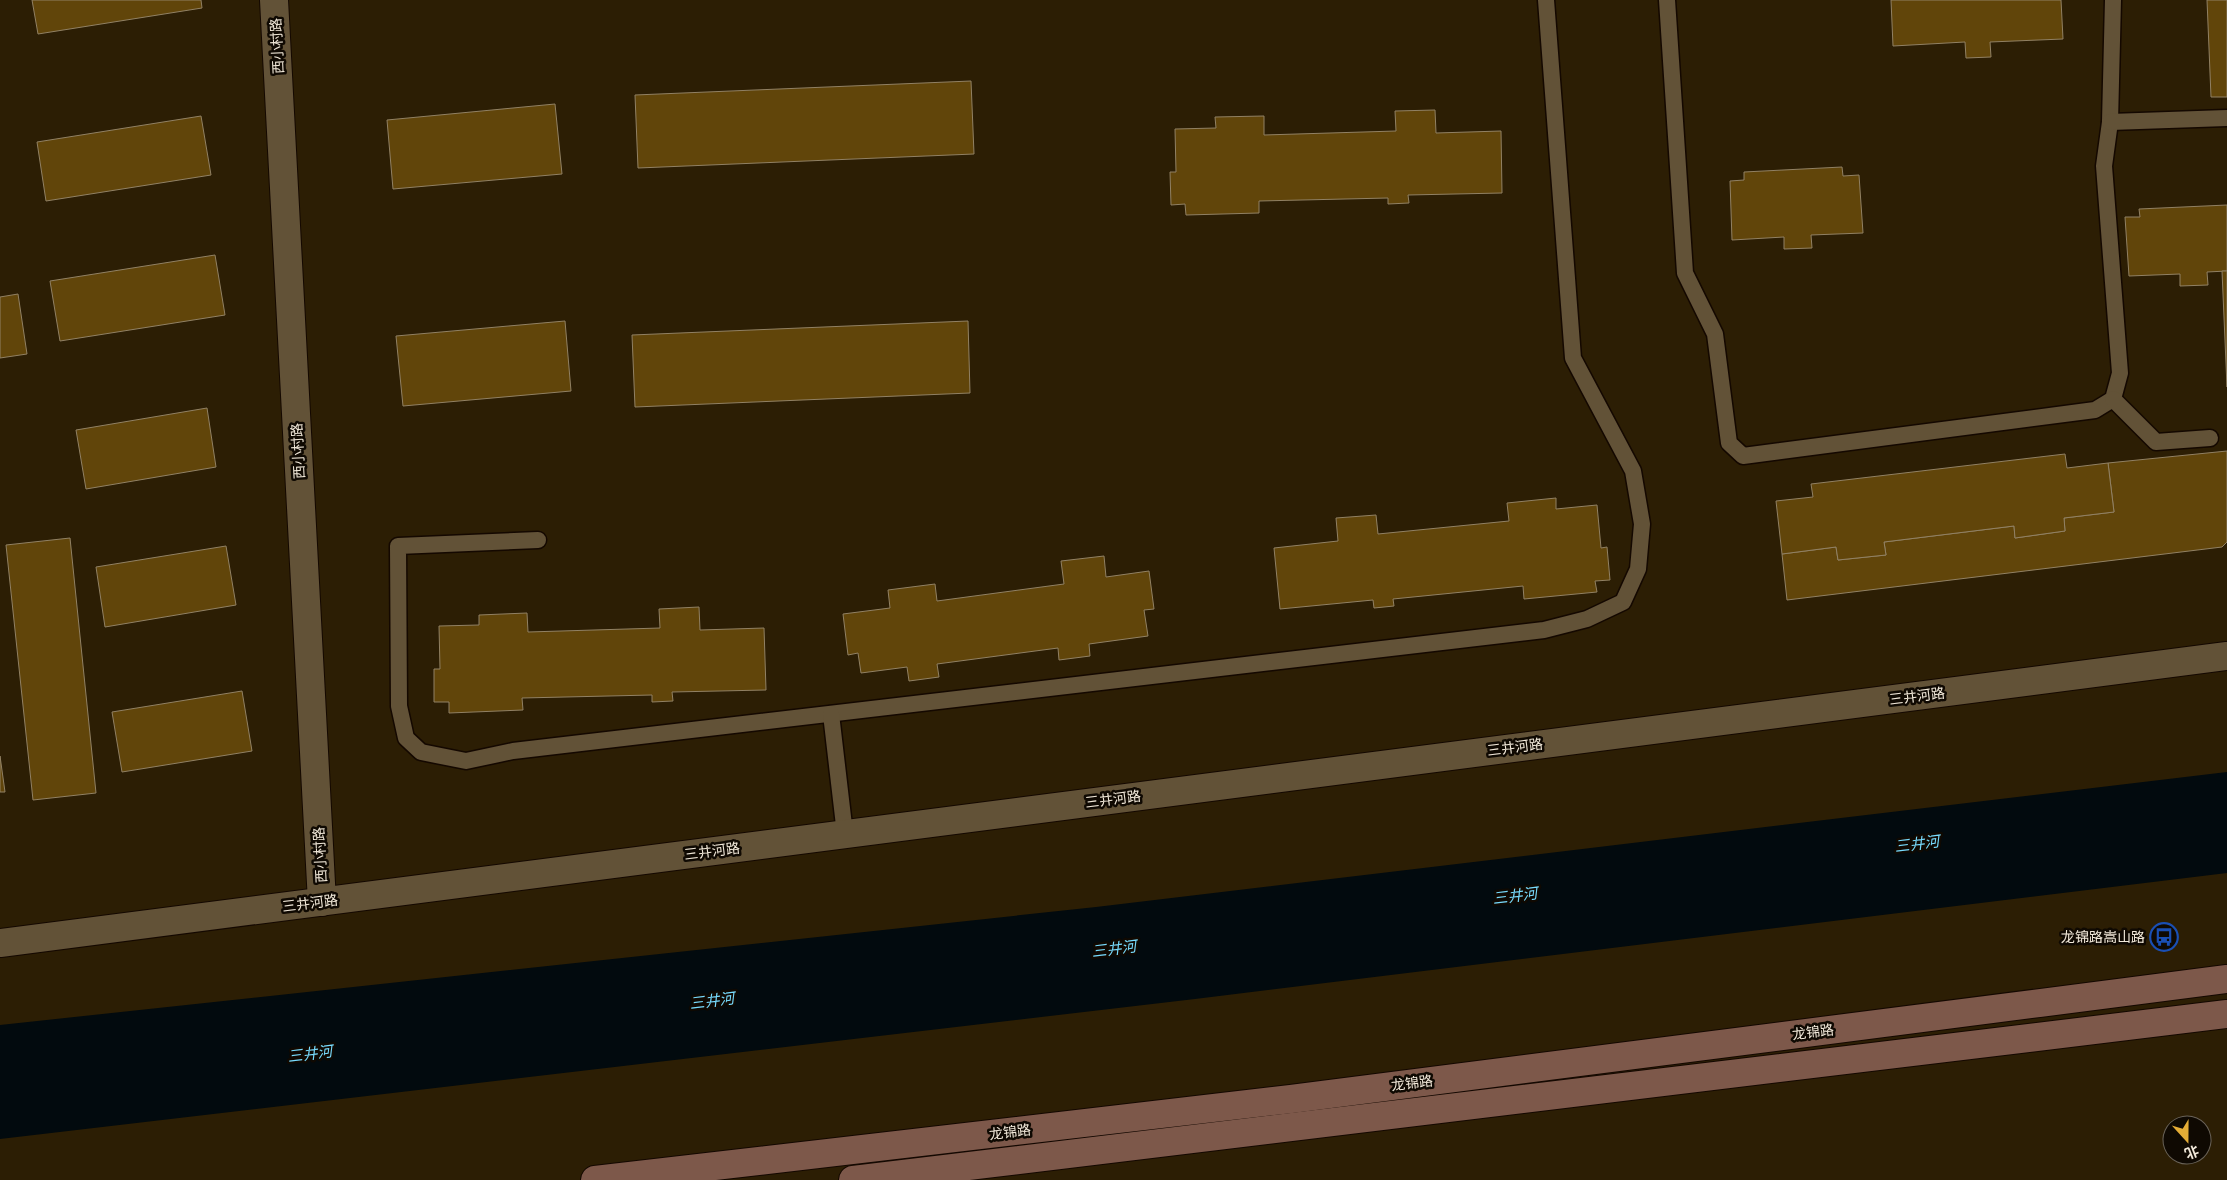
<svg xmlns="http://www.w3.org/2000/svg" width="2227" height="1180" font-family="Raleway,'Noto Sans SC',sans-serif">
<rect width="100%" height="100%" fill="#2c1e04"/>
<path fill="#020a0e" d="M2227 772V873L1195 999 0 1139V1025L1096 907Z"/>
<g fill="#61450a" stroke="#918164">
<path d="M32 0H201L202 8 38 34Z"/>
<path d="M1891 0H2061L2063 39 1990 42 1991 57 1966 58 1965 42 1893 46Z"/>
<path d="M2207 0H2227V97H2211Z"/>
<path d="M971 81 974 154 638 168 635 95Z"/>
<path d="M555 104 562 174 393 189 387 120Z"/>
<path d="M1435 110 1436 133 1501 131 1502 193 1408 195 1409 203 1388 204V198L1259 201V213L1186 215 1185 204 1171 205 1170 172H1176L1175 129 1216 128 1215 117 1264 116V135L1396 131 1395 111Z"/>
<path d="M201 116 211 175 46 201 37 142Z"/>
<path d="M1842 167 1843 176 1859 175 1863 233 1811 235 1812 248 1784 249V237L1732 240 1730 181 1744 180V172Z"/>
<path d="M2227 205V271L2207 272 2208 285 2180 286V274L2129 276 2125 217H2140L2139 209Z"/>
<path d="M215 255 225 315 60 341 50 281Z"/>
<path d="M2222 271H2227V387Z"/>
<path d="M18 294 27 354 0 358V297Z"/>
<path d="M565 321 571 391 403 406 396 336Z"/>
<path d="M968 321 970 393 635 407 632 335Z"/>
<path d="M207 408 216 467 86 489 76 430Z"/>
<path d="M2227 451V542L2222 547 1787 600 1782 554 1836 547 1838 560 1886 555 1884 542 2014 526 2015 538 2065 531 2064 518 2114 512 2108 463Z"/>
<path d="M2065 454 2067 468 2108 463 2114 512 2064 518 2065 531 2015 538 2014 526 1884 542 1886 555 1838 560 1836 547 1782 554 1776 501 1813 497 1811 484Z"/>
<path d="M1556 498V509L1597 505 1601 548 1607 547 1610 580 1595 581 1597 592 1524 599 1523 586 1393 599 1394 606 1374 608 1373 600 1280 609 1274 548 1338 541 1336 518 1376 515 1378 534 1509 521 1507 503Z"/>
<path d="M70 538 96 793 33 800 6 545Z"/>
<path d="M226 546 236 605 105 627 96 567Z"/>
<path d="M1104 556 1106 577 1149 571 1154 609 1144 610 1148 636 1089 644 1090 656 1059 660 1058 648 937 664 939 677 909 681 907 667 861 673 858 653 848 655 843 614 890 608 888 590 935 584 937 601 1064 584 1061 561Z"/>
<path d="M699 607 700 630 764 628 766 690 672 692 673 701 652 702V695L522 698 523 710 449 713V702H434V669H440L439 626 479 625V615L527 613 528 632 660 628 659 609Z"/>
<path d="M242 691 252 751 122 772 112 712Z"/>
<path d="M0 756 5 792H0Z"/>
</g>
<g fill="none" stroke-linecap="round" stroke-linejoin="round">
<defs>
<g id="service">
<path d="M1667 0 1685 273 1715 334 1729 443 1743 456 2095 410 2113 399 2120 373 2104 166 2110 122 2113 0"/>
<path d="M2110 122 2227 118"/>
<path d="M2113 399 2156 442 2210 438"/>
<path d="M538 540 398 546 399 706 406 738 421 752 466 761 513 751 1544 630 1587 619 1623 602 1638 569 1642 524 1633 471 1573 358 1546 0"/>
<path d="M831 714 845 834"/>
</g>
<g id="minor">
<path d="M274 0 322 902"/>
<path d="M0 943 2227 656"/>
</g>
<g id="secondary">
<path d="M595 1180 1291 1099 2227 979"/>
<path d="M853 1180 2227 1014"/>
</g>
</defs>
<use href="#service" stroke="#140800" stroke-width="19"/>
<use href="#minor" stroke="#140800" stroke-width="30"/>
<use href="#secondary" stroke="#140800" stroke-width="30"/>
<use href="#service" stroke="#625237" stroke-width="16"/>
<use href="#minor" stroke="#625237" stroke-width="28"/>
<use href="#secondary" stroke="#7d584a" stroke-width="28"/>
</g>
<defs>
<symbol id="bus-ring" viewBox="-11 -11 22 22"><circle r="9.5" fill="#0f0902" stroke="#1a4fb4" stroke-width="1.5"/><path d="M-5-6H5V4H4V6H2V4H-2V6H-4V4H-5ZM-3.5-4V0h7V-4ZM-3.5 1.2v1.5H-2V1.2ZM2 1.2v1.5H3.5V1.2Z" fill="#1a4fb4"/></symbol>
</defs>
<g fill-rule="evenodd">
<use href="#bus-ring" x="2148" y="921" width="32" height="32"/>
</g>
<g text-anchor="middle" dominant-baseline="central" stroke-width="5" stroke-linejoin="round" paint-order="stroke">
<g font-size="14" fill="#f1e8d9" stroke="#0f0902">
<text transform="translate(277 46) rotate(-93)">西小村路</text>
<text transform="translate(298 451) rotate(-93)">西小村路</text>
<text transform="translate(1917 696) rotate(-7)">三井河路</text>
<text transform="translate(1515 747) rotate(-7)">三井河路</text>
<text transform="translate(1113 799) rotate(-7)">三井河路</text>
<text transform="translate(712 851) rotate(-7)">三井河路</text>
<text transform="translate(320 855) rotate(-93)">西小村路</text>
<text transform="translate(310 903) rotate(-7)">三井河路</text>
<text transform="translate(1813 1032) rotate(-7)">龙锦路</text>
<text transform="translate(1412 1083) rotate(-7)">龙锦路</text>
<text transform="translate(1010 1132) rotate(-7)">龙锦路</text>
</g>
<g font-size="14" fill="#f1e8d9" stroke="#0f0902" text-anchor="end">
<text x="2145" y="937">龙锦路嵩山路</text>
</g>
<g font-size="15" font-style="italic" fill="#78dbfd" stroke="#0f0902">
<text transform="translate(1917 844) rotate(-7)">三井河</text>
<text transform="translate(1515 896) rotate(-7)">三井河</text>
<text transform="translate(1114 949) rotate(-7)">三井河</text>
<text transform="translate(712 1001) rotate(-7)">三井河</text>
<text transform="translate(310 1054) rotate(-7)">三井河</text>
</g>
</g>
<g transform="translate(2187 1140) rotate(159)"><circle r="24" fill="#0f0902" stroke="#696258"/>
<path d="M0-4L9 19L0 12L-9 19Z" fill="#e5ad36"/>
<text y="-8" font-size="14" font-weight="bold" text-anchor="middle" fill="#f1e8d9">北</text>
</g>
</svg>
